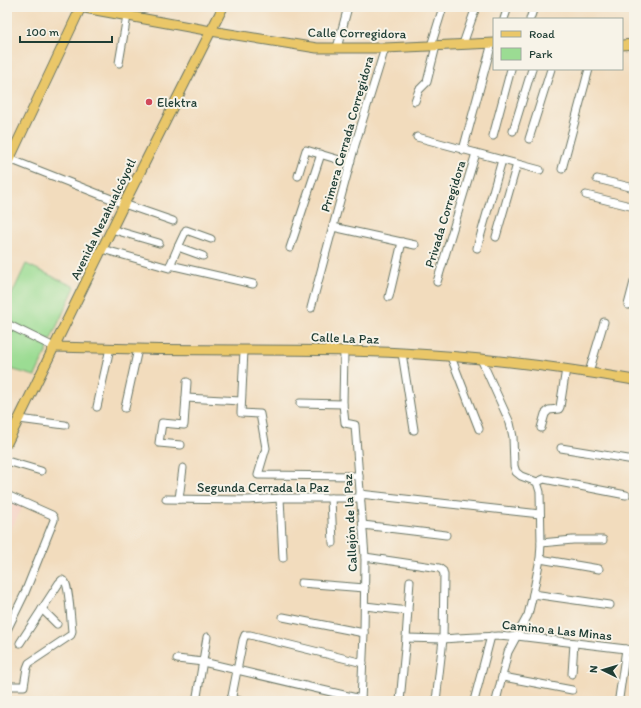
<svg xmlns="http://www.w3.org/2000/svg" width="641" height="708" font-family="Itim,sans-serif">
<rect width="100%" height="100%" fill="#f7f3e8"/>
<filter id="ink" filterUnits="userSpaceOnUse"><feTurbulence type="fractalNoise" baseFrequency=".025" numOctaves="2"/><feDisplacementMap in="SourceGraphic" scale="8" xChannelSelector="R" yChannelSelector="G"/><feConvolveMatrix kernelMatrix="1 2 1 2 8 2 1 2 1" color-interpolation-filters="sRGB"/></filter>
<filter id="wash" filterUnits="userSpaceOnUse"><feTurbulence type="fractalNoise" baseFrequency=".012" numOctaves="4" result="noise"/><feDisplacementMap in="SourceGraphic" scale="16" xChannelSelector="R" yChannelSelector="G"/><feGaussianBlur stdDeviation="0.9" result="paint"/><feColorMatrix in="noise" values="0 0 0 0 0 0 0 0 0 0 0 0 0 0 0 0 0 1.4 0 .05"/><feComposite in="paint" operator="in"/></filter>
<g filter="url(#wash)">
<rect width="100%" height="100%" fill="#f2dcbd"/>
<path fill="#f6d2c4" d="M7 496 24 504 7 537Z"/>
<g fill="#9bdc93" stroke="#5d8c64">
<path d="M26 264 75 287 50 341 7 320V305Z"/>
<path d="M7 326 49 346 35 376 7 368Z"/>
</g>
</g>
<g filter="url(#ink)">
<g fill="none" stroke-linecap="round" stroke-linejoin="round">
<defs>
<g id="minor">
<path d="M504 19 508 7"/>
<path d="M530 19 534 7"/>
<path d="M463 44 476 7"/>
<path d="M431 46 443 7"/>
<path d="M337 48 348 7"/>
<path d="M119 63 127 16"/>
<path d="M415 101 419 90 427 82 436 46"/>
<path d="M513 131 532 69"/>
<path d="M493 136 511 69"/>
<path d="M417 137 540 170"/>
<path d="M529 139 551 69"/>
<path d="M463 150 492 43"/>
<path d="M7 158 124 204 173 221"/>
<path d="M562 169 589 69"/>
<path d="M298 176 306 150 350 163"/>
<path d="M597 179 634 188"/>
<path d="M586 195 634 207"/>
<path d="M333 227 415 245"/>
<path d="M111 229 159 243"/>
<path d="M496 237 517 164"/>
<path d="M178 247 203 256"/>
<path d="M290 248 321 154"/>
<path d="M477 248 502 160"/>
<path d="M102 249 169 268 178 247 186 230 211 239"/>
<path d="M170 265 253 284"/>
<path d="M437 282 476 153"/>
<path d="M389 297 402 242"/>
<path d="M628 305 634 282"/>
<path d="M311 308 355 145 385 48"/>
<path d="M7 324 54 347"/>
<path d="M244 350 241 413 260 414 266 448 258 475 359 476"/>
<path d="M344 351 343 404 345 423 355 425 365 557 364 633 361 701"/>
<path d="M402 353 414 430"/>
<path d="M451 357 479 429"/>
<path d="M481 359 510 423 513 437 514 466 516 472 521 476 537 482 540 492 541 543 540 559 533 594 528 615 508 652 496 701"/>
<path d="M589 372 604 322"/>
<path d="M186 398 241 401"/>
<path d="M300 403 343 404"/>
<path d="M97 407 110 348"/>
<path d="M125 408 138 349"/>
<path d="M19 419 65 425"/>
<path d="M541 428 545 414 549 410 559 409 560 407 566 369"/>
<path d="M181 445 159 443 162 423 184 425 187 382"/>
<path d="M561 448 634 460"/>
<path d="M7 461 41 471"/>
<path d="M537 482 544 479 626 495"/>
<path d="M360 494 540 514"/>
<path d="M7 495 52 515 54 518V520L24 595 7 630"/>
<path d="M280 498 283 558"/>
<path d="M331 498 333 543"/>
<path d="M166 499 248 500 280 498H361"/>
<path d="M179 499 183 468"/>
<path d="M363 525 446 535"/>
<path d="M541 543 573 540H603"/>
<path d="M365 557 439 568 443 571 444 575 443 639 436 701"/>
<path d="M540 559 599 569"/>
<path d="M301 583 365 588"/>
<path d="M533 594 610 605"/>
<path d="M365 606 408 611"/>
<path d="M42 609 57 624"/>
<path d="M283 617 364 633"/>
<path d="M406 638 443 639 457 638 499 636 509 637 517 636 626 649 634 651"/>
<path d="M177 659 203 662 361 699"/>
<path d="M572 674 574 643"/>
<path d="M503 677 572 690"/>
<path d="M7 686H24L27 668 29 663 71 635 72 631C71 623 69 586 65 582 64 581 63 581 62 580L59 583 20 643"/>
<path d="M197 696 207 637"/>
<path d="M231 698 240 701"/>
<path d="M619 698 626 649"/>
<path d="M231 701 243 640 245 635H250L363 663"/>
<path d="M400 701 406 638 410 581"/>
<path d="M474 701 491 636"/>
</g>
<g id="major">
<path d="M79 7 211 31 317 48H385L494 43"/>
<path d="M622 45 634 44"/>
<path d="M7 164 81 7"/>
<path d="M54 347C117 349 179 350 242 350 295 350 349 350 402 353 480 357 558 367 634 380"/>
<path d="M7 443 124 204 223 7"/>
</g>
</defs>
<use href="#minor" stroke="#697564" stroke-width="9"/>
<use href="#major" stroke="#697564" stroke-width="11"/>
<use href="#minor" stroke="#fff" stroke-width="7"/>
<use href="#major" stroke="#eac769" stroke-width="9"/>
</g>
</g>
<circle fill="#d1495b" stroke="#f7f3e8" stroke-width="1.5" cx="149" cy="102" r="4"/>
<g text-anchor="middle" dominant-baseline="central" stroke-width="4" stroke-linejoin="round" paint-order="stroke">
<g font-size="13" fill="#1f3d34" stroke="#f7f3e8">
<text transform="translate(357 33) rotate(1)">Calle Corregidora</text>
<text transform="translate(347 134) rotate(-74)">Primera Cerrada Corregidora</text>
<text transform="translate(445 214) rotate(-73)">Privada Corregidora</text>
<text transform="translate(103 219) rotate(-64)">Avenida Nezahualcóyotl</text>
<text transform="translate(345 338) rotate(2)">Calle La Paz</text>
<text x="263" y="487">Segunda Cerrada la Paz</text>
<text transform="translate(350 523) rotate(-93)">Callejón de la Paz</text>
<text transform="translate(557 630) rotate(6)">Camino a Las Minas</text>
</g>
<g font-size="13" fill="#1f3d34" stroke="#f7f3e8" text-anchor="start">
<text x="157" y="102">Elektra</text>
</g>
</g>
<rect width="641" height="708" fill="none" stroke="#f7f3e8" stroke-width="24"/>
<rect x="493" y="18" width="130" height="52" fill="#f7f3e8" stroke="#a1aaa0"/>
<rect x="501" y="31" width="20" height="6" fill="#eac769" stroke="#a1aaa0"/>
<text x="529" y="38" font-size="12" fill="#1f3d34">Road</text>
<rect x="501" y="48" width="20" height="12" fill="#9bdc93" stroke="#a1aaa0"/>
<text x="529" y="58" font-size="12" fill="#1f3d34">Park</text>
<g transform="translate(603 670) rotate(275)" stroke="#f7f3e8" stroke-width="3" paint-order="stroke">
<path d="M0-3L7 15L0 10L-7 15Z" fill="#1f3d34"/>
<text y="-6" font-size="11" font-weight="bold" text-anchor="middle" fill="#1f3d34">N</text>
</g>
<path d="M20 36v6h92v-6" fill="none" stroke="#1f3d34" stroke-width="2"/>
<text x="26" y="36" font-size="12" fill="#1f3d34" stroke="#f7f3e8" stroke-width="3" paint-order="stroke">100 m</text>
</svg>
